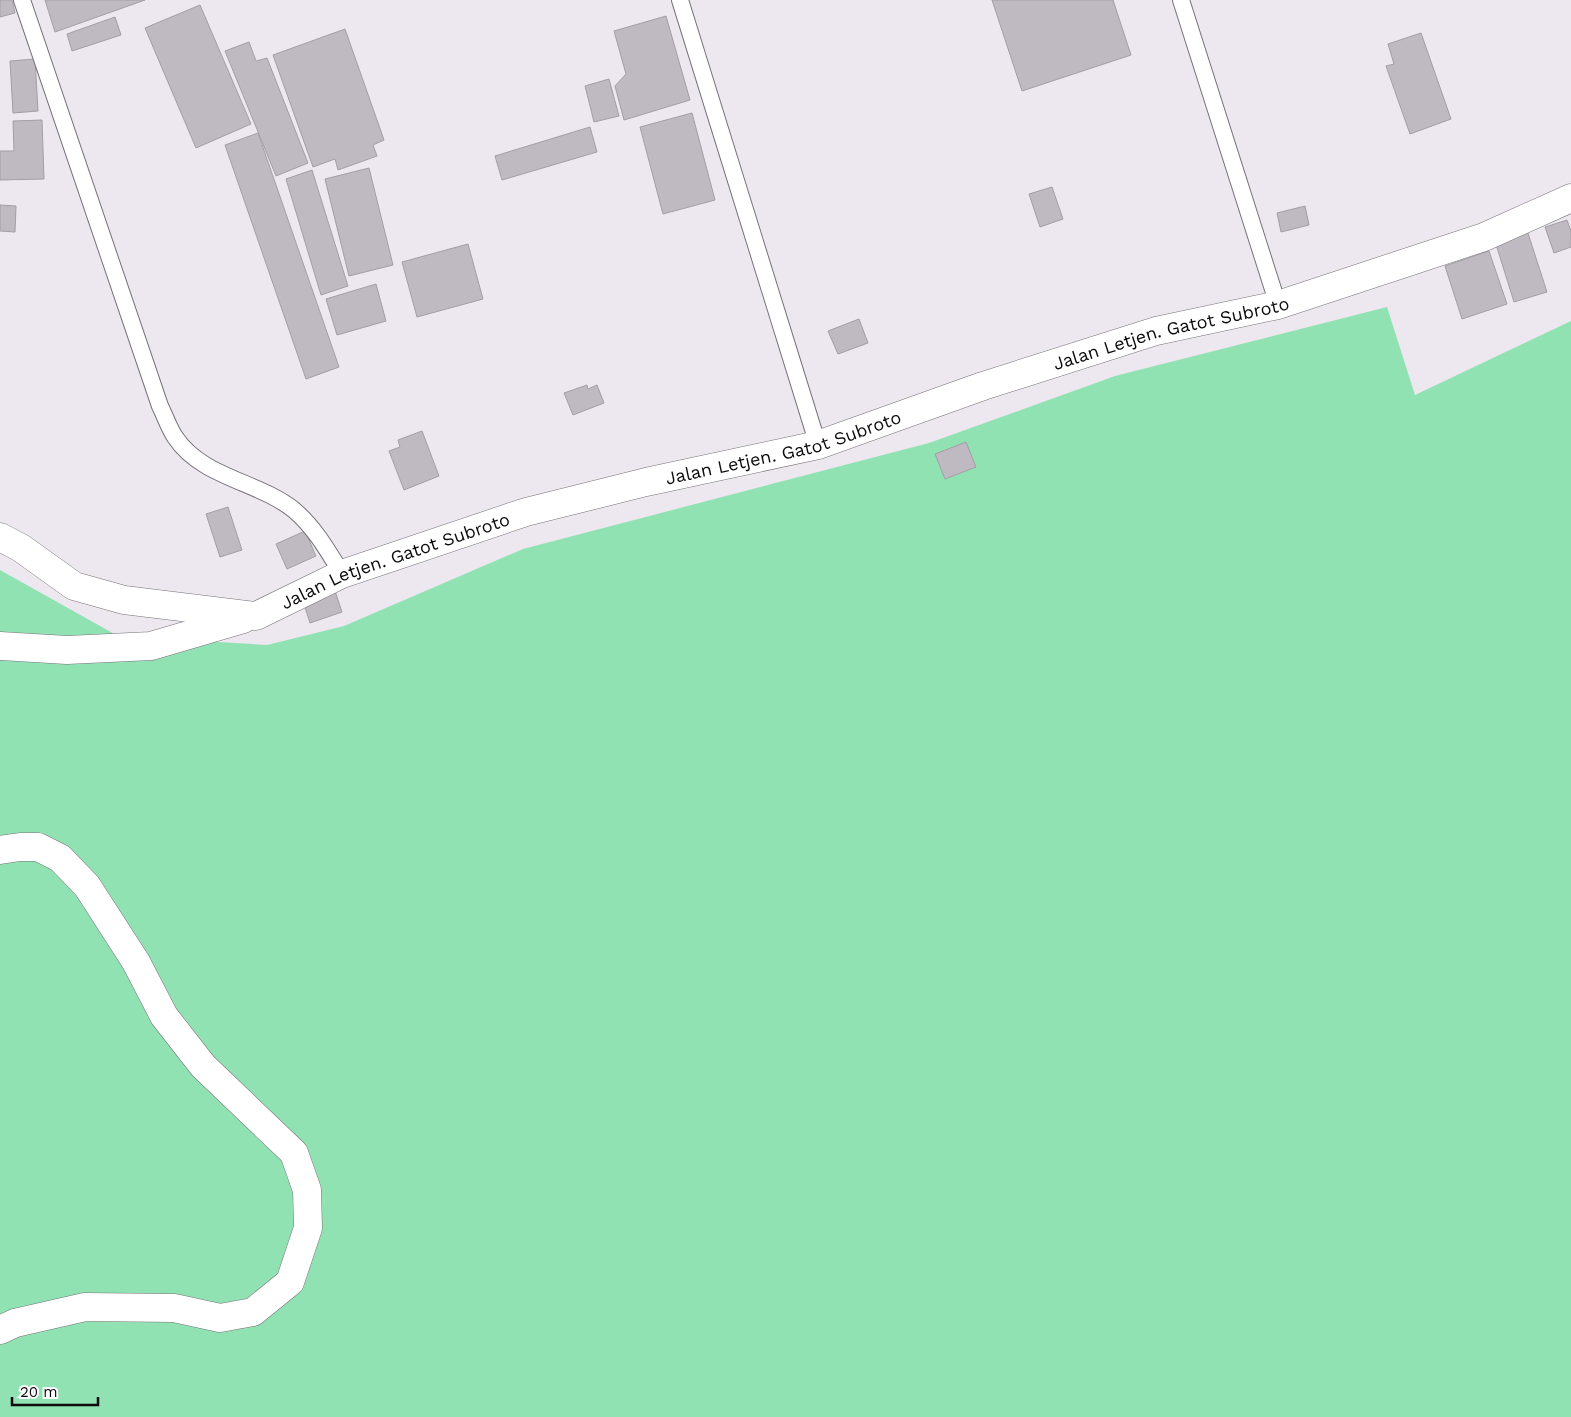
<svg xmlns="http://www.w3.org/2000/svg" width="1571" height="1417" font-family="'Work Sans',sans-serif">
<rect width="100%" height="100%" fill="#ede7ef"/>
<path fill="#91e2b3" d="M1387 307 1415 395 1571 321V1417H0V570L118 636 267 645 344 626 523 549 929 443 1115 376Z"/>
<g fill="#bfbac1" stroke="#a39ea5">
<path d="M0 0H12L15 13 0 17Z"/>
<path d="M45 0H145L55 32Z"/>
<path d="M992 0H1113L1131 55 1022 91Z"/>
<path d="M200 5 251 124 196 148 145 28Z"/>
<path d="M666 16 690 100 624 120 615 86 626 74 614 31Z"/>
<path d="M115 17 121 35 72 51 67 34Z"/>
<path d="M345 29 384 140 373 145 377 156 338 170 335 159 313 167 273 55Z"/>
<path d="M1421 33 1451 119 1410 134 1386 66 1394 64 1388 44Z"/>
<path d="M249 42 256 61 267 58 308 163 276 176 225 51Z"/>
<path d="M35 59 38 111 13 113 10 61Z"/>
<path d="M609 79 619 116 594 122 585 86Z"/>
<path d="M692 113 715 200 663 214 640 127Z"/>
<path d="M42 120 44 179 0 180V151H14L13 121Z"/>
<path d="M590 127 597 152 502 180 495 156Z"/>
<path d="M258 133 339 367 306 379 225 145Z"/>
<path d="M369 168 393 265 349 276 325 179Z"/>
<path d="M312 170 348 286 321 295 286 179Z"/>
<path d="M1052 187 1063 219 1040 227 1029 194Z"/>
<path d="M0 205 16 206 15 232 0 231Z"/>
<path d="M1305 206 1309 225 1281 232 1277 213Z"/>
<path d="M1567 220 1571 231V247L1554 253 1545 227Z"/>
<path d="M1526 227 1547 292 1514 302 1494 238Z"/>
<path d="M468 244 483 299 417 317 402 262Z"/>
<path d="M1489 251 1507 304 1462 319 1445 266Z"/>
<path d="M376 284 386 321 337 335 326 299Z"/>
<path d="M859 319 868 343 838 354 828 331Z"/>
<path d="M587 385 588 389 597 385 604 403 573 415 564 393Z"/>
<path d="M422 431 439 476 404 490 389 451 400 447 398 440Z"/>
<path d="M966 442 976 467 945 479 935 454Z"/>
<path d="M228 507 242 550 220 557 206 514Z"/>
<path d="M305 531 316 556 287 569 276 544Z"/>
<path d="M334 588 342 612 310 623 302 598Z"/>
</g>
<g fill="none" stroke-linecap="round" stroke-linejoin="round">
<defs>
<g id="service">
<path d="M22 0 160 406C165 416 169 428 175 437 202 478 258 481 294 510 315 528 328 551 342 574"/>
<path d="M680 0 818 445"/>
<path d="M1181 0 1278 305"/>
</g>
<g id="minor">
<path id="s1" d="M0 537 21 548 74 586 124 600 256 616 342 574 526 512 646 482 818 445 983 386 1156 331 1278 305 1484 237 1571 198"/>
<path d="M0 646 67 650 151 646 243 619"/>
<path d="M0 850 20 847H38L60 858 87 886 136 962 164 1016 203 1066 294 1153 307 1190 308 1228 290 1282 253 1312 220 1318 174 1308 85 1307 15 1323 0 1330"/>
</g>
</defs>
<use href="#service" stroke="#767279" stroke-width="18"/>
<use href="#minor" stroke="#767279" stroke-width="29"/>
<use href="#service" stroke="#fff" stroke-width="16"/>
<use href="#minor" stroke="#fff" stroke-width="28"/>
</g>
<g text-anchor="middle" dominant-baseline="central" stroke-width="5" stroke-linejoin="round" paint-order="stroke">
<g font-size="18" fill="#0c0a0d" stroke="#fff">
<text stroke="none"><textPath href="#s1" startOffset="1234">Jalan Letjen. Gatot Subroto</textPath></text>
<text stroke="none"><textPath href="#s1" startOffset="829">Jalan Letjen. Gatot Subroto</textPath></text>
<text stroke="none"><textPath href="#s1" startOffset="424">Jalan Letjen. Gatot Subroto</textPath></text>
</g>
</g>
<path d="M12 1397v8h86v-8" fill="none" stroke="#0c0a0d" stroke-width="2.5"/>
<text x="20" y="1397" font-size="15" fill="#0c0a0d" stroke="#ffffff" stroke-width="4" paint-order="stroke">20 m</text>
</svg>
